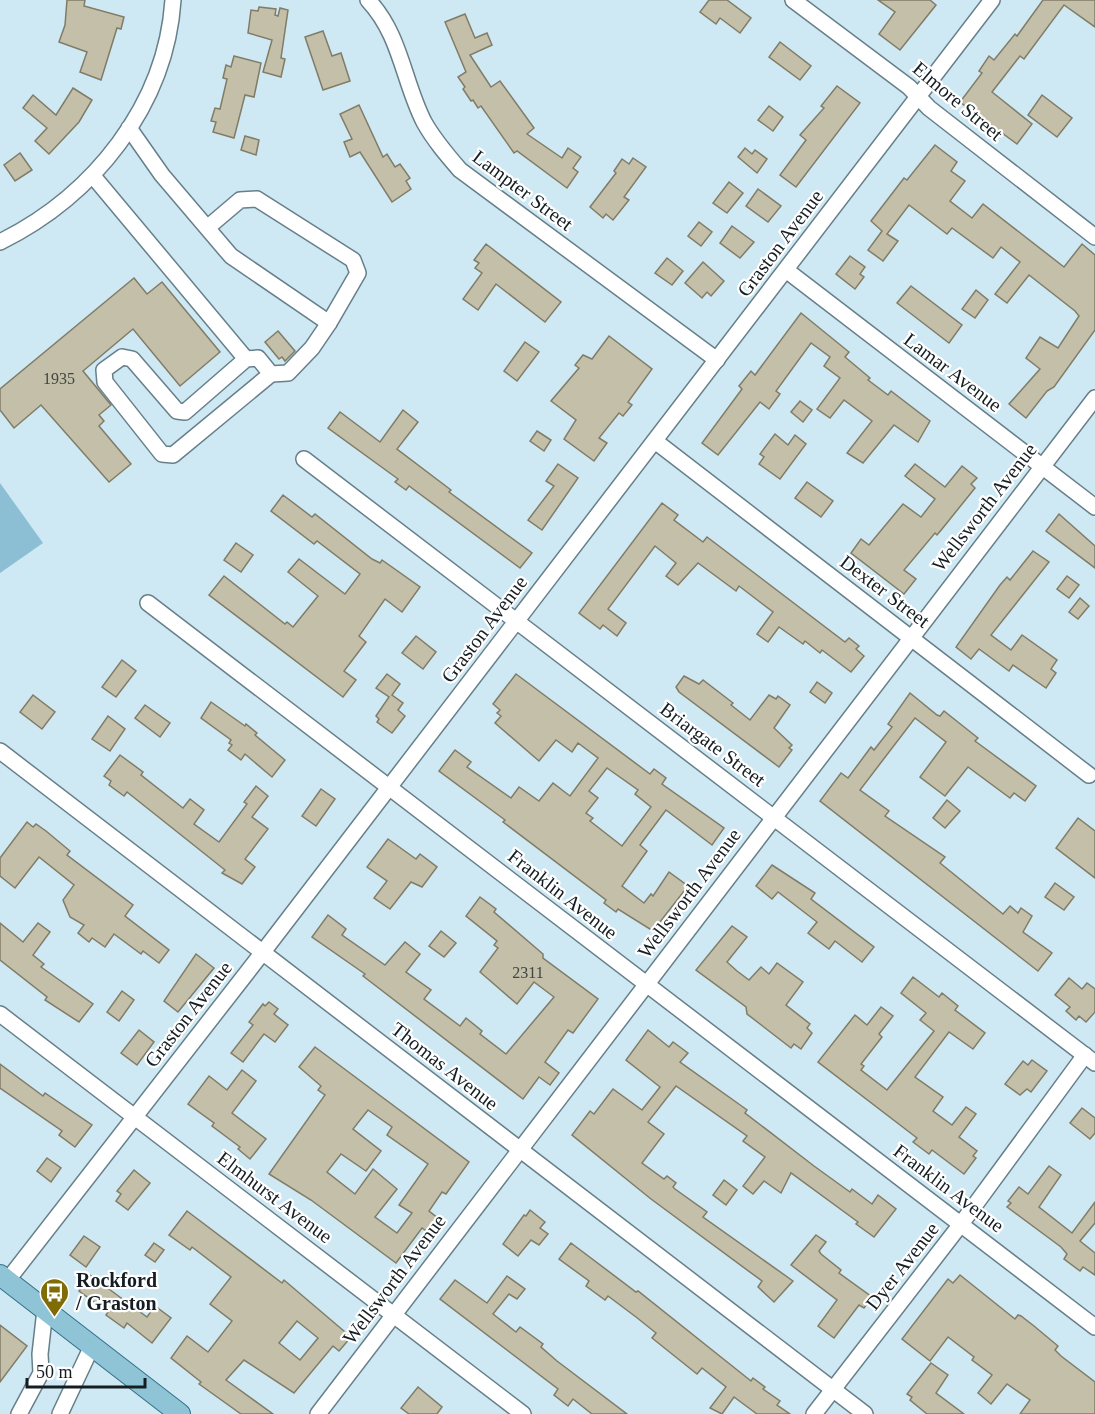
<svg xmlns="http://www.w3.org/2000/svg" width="1095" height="1414" font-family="'Times New Roman',serif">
<rect width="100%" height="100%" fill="#cee9f4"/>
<path fill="#8dbfd4" d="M0 483 43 543 0 573Z"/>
<g fill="#c4bfa8" stroke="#817c67" stroke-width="1.5" fill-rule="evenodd">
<path d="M67 0H85L84 6 124 17 121 29 117 28 101 80 80 72 87 52 59 42 65 25Z"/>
<path d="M709 0H727L751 18 740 33 720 18 716 24 700 12Z"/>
<path d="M878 0H930L936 5 900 50 879 34 895 12Z"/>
<path d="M1043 0H1095V27L1064 5 1024 59 1020 56 992 92 1032 124 1017 144 960 102 982 73 979 71 989 56 994 60 1015 34 1017 36Z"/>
<path d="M259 7 276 9 275 15 278 16 280 8 288 10 281 58 285 59 281 77 263 72 272 40 248 33 251 10 258 11Z"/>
<path d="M465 14 475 38 487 33 492 45 470 55 491 87 500 81 534 128 527 134 562 158 568 148 581 157 573 168 578 172 567 188 517 151 514 153 481 106 478 108 473 100 471 101 463 89 465 87 458 77 466 72 445 22Z"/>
<path d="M323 31 332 56 341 53 350 81 323 90 305 37Z"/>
<path d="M780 42 811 66 800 80 769 57Z"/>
<path d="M234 56 261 63 254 97 245 95 234 138 213 132 216 122 211 121 215 108 220 109 227 79 223 78 226 65 231 67Z"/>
<path d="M837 86 860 103 796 187 780 175 806 140 800 135 824 108 821 106Z"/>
<path d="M73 88 92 100 79 122 49 154 35 141 47 128 23 108 33 95 56 115Z"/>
<path d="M1042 95 1072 118 1057 137 1028 115Z"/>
<path d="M359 105 383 157 387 154 395 167 400 164 410 178 406 181 411 189 392 202 360 152 350 157 344 142 352 139 340 114Z"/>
<path d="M769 106 783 117 773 131 758 120Z"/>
<path d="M245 136 259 140 256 155 241 150Z"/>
<path d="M935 145 957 162 951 171 965 181 950 201 972 218 983 204 1064 267 1082 244 1095 255V330L1054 387 1047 391 1026 418 1009 404 1040 369 1026 358 1040 337 1058 348 1079 316 1075 311 1029 275 1007 303 995 294 1020 262 1001 247 993 258 952 228 947 234 909 205 887 234 898 241 883 261 868 250 882 231 871 221 904 178 907 180Z"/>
<path d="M745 148 752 154 755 150 767 159 757 173 738 157Z"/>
<path d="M20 153 32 170 15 181 4 165Z"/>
<path d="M633 158 646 167 624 197 629 200 613 220 606 214 603 218 590 207 616 173 614 171 622 159 629 164Z"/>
<path d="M729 182 743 193 727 213 713 203Z"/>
<path d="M758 189 781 206 768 222 746 206Z"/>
<path d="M699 222 712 232 701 246 688 236Z"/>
<path d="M732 226 754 242 740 258 720 243Z"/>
<path d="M486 244 561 302 545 322 496 284 478 310 463 299 482 273 475 268 479 263 474 260Z"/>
<path d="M850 256 865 267 860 274 864 277 855 289 836 274Z"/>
<path d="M667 258 683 271 672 285 655 273Z"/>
<path d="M703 262 724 281 711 296 707 292 702 298 685 283Z"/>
<path d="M134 278 147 294 162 282 220 352 180 386 133 329 83 371 111 405 99 415 104 421 99 426 131 464 109 482 41 405 14 428 0 410V389Z"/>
<path d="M911 286 962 325 949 343 897 303Z"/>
<path d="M976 290 988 300 975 318 962 309Z"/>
<path d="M801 313 849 352 845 357 870 378 868 380 888 395 891 391 930 421 918 442 894 425 863 463 847 453 872 421 844 400 830 418 817 409 840 378 824 366 830 357 811 343 776 391 780 394 769 409 760 402 718 455 702 443 742 389 739 386 751 371 755 375Z"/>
<path d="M278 331 295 351 285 361 282 357 279 359 265 342Z"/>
<path d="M609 336 652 369 628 402 632 405 623 416 619 413 599 438 607 443 594 461 564 439 576 420 551 401 579 368 575 365 583 355 592 359Z"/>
<path d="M525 342 539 352 517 381 504 371Z"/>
<path d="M800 401 812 410 803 422 791 412Z"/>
<path d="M403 410 418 422 397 449 451 490 449 492 532 553 520 568 409 486 406 490 395 482 398 479 328 428 340 412 380 442Z"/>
<path d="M537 431 551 440 544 451 530 441Z"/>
<path d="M775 434 788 445 795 435 806 444 780 479 759 464 764 457 760 454Z"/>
<path d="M558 464 578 478 542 530 528 520 554 486 546 481Z"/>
<path d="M915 464 945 487 962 466 977 478 971 484 975 488 942 529 937 535 935 533 904 570 916 579 904 594 851 553 861 539 869 545 903 504 921 517 935 499 905 476Z"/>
<path d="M807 482 833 501 821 517 795 498Z"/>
<path d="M283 495 312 517 315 514 372 559 380 563 382 560 420 587 402 612 385 599 359 636 366 642 344 671 356 680 343 697 209 595 224 576 285 624 287 622 293 627 318 596 288 572 299 559 345 594 360 574 317 541 314 544 271 511Z"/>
<path d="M662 503 678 515 674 520 703 542 707 537 845 642 849 638 859 646 856 649 864 656 851 672 822 650 820 653 805 641 803 644 779 627 768 642 757 634 773 612 739 586 736 591 698 563 678 585 666 576 676 563 655 546 608 609 626 623 617 636 603 625 600 629 579 613Z"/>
<path d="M1059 514 1095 546V568L1046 531Z"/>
<path d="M236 543 253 555 241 572 224 560Z"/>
<path d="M1033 551 1049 562 991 635 1011 650 1022 635 1057 660 1051 669 1056 673 1046 688 1013 665 1009 671 979 649 971 659 956 647 1000 585 1007 577 1010 580Z"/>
<path d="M1067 576 1079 585 1069 598 1057 589Z"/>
<path d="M1080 598 1089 606 1078 619 1069 612Z"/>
<path d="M416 636 436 652 423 669 402 653Z"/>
<path d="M122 660 136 671 116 697 102 687Z"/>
<path d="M387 674 400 684 392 695 403 703 398 710 405 716 392 733 377 722 379 719 376 716 389 697 376 688Z"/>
<path d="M516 674 650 774 654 769 666 778 662 784 724 828 712 845 666 810 640 845 647 851 622 886 644 903 651 894 653 896 669 872 688 886 653 931 618 909 616 912 604 903 606 900 503 822 505 820 439 771 455 750 471 762 467 767 511 798 519 787 539 801 553 783 570 796 598 758 578 743 572 752 556 740 539 761 495 723 501 716 497 713 500 710 493 704ZM607 768 638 790 635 794 651 807 622 846 590 821 593 818 586 813 598 798 589 791Z"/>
<path d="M684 676 699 684 703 680 733 703 731 705 750 720 769 695 776 699 778 696 790 705 774 728 792 745 789 748 792 750 779 767 679 692 676 687Z"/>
<path d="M817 682 832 693 825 703 810 692Z"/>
<path d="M910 693 937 715 940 716 944 711 978 738 975 741 1036 786 1025 801 1014 793 1010 798 968 767 945 796 920 777 946 742 915 718 860 790 889 811 885 816 945 857 940 863 1003 914 1010 906 1018 913 1021 908 1032 916 1023 932 1052 953 1038 971 820 801 841 773 848 778 871 747 874 750 892 727 888 724Z"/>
<path d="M33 695 55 712 42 729 20 712Z"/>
<path d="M211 702 245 726 246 724 257 733 255 735 285 760 272 777 245 754 241 760 228 750 232 745 229 743 231 740 201 718Z"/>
<path d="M145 705 170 723 160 737 135 718Z"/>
<path d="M108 716 125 729 110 751 92 739Z"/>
<path d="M120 755 143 772 141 775 183 808 190 799 204 810 194 824 219 842 247 804 244 802 256 786 268 796 252 817 268 829 245 859 255 867 242 884 222 873 225 870 127 792 124 796 109 785 111 781 104 776Z"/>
<path d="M321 789 335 799 316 826 302 816Z"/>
<path d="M947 800 960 811 945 828 933 818Z"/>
<path d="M1078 818 1095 831V878L1056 848Z"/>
<path d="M27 822 33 827 36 824 46 831 70 851 67 855 133 905 125 916 169 950 159 963 143 951 141 954 114 934 105 947 92 938 89 942 78 933 84 925 70 917 63 900 74 885 39 857 15 888 0 876V858Z"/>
<path d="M388 839 416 859 420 854 437 867 422 887 411 882 390 909 374 898 387 881 367 867Z"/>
<path d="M772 865 815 893 811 899 874 947 862 962 835 941 829 949 808 933 817 922 778 892 772 899 756 886Z"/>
<path d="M1055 883 1074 897 1064 910 1045 897Z"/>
<path d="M480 897 496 909 494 912 543 954V958L598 999 573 1033 568 1030 545 1062 559 1073 550 1085 539 1077 523 1099 363 976 365 974 312 937 328 915 346 929 342 935 385 965 405 942 420 954 406 972 431 990 424 999 460 1026 466 1018 482 1031 480 1034 506 1054 554 997 534 982 517 1004 480 972 498 948 494 945 497 941 466 916Z"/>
<path d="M0 923 23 942 38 923 50 932 33 955 44 964 41 967 93 1004 79 1022 45 1000 47 997 0 960Z"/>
<path d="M732 926 747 937 727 962 737 971 749 980 761 967 769 974 777 963 803 982 786 1005 810 1024 807 1028 812 1033 801 1049 794 1044 791 1048 747 1014 746 1007 696 970Z"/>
<path d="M441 931 456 943 444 957 429 946Z"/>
<path d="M196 954 214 968 178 1012 164 1001Z"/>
<path d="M913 977 939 997 942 993 958 1006 955 1010 985 1033 973 1049 949 1032 915 1077 943 1097 933 1111 952 1125 966 1107 976 1114 959 1137 977 1151 973 1156 976 1158 964 1174 932 1150 929 1154 913 1142 917 1138 818 1062 855 1015 867 1025 881 1007 893 1016 879 1034 882 1037 861 1064 864 1066 861 1070 887 1090 934 1031 920 1020 926 1013 901 993Z"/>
<path d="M1069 978 1082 989 1087 983 1095 989V1012L1086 1022 1079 1016 1076 1020 1066 1011 1070 1007 1055 995Z"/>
<path d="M122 991 134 1000 119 1021 107 1012Z"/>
<path d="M269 1002 278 1009 274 1014 288 1025 275 1042 264 1034 243 1062 231 1053 253 1025 249 1022 263 1004 265 1006Z"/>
<path d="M139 1030 154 1042 137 1065 121 1053Z"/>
<path d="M648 1030 669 1047 673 1042 688 1053 680 1062 743 1107 747 1110 745 1113 814 1166 850 1192 852 1189 872 1204 878 1195 896 1209 874 1237 856 1224 858 1222 791 1173 781 1193 764 1181 753 1194 743 1186 765 1157 743 1141 747 1136 676 1086 648 1122 664 1134 642 1163 664 1179 667 1176 676 1183 673 1187 675 1189 707 1212 703 1217 793 1281 774 1302 758 1287 762 1281 651 1199 572 1135 590 1111 594 1114 613 1089 642 1110 660 1087 626 1060Z"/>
<path d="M315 1047 469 1162 446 1194 442 1192 429 1211 443 1222 433 1236 422 1228 396 1263 311 1200 269 1174 325 1095 318 1090 321 1086 299 1067ZM368 1110 392 1127 387 1135 428 1164 399 1205 412 1213 397 1233 375 1217 397 1189 373 1169 355 1194 327 1172 341 1154 366 1171 381 1151 353 1129Z"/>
<path d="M1032 1060 1047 1071 1031 1092 1027 1089 1020 1095 1005 1084 1023 1061 1028 1065Z"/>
<path d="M0 1064 43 1096 45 1093 92 1125 75 1147 59 1135 62 1131 0 1088Z"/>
<path d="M242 1070 256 1081 232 1113 266 1139 250 1159 238 1149 240 1147 212 1126 214 1123 188 1104 209 1076 227 1090Z"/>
<path d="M1082 1108 1095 1118V1133L1090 1139 1070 1123Z"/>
<path d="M47 1158 61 1168 51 1182 37 1171Z"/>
<path d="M1049 1166 1061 1175 1039 1207 1072 1233 1095 1202V1223L1080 1241 1095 1253V1275L1083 1267 1080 1271 1064 1259 1067 1254 1061 1247 1007 1207 1011 1203 1008 1201 1019 1187 1028 1194Z"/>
<path d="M134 1170 150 1183 128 1210 116 1201 121 1194 117 1191Z"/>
<path d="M724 1180 737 1190 726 1205 713 1195Z"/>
<path d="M530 1210 545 1222 540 1228 548 1234 539 1245 531 1240 518 1256 503 1244 524 1215 526 1216Z"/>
<path d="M187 1211 282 1283 284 1280 351 1337 339 1351 333 1346 294 1393 244 1360 226 1380 273 1414H241L199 1384 201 1382 171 1358 187 1336 208 1352 232 1321 210 1304 231 1277 192 1247 190 1250 169 1235ZM297 1321 318 1338 300 1360 279 1343Z"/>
<path d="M816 1235 826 1242 819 1251 821 1254 841 1270 839 1273 872 1297 864 1308 859 1305 834 1338 818 1326 837 1300 791 1265Z"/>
<path d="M84 1236 100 1247 86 1267 70 1255Z"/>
<path d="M154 1243 164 1250 155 1262 145 1255Z"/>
<path d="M571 1243 636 1292 638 1291 751 1381 753 1378 765 1387 763 1389 780 1401 777 1405 790 1414H757L734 1397 722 1414 710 1408 726 1387 702 1368 697 1374 652 1338 656 1333 636 1317 608 1296 605 1300 586 1286 589 1281 559 1259Z"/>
<path d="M90 1275 147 1317 155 1306 171 1318 152 1343 127 1323 124 1328 106 1315 108 1312 79 1291Z"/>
<path d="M960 1275 1015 1319 1018 1315 1021 1316 1034 1326 1058 1346 1055 1350 1061 1356 1095 1382V1414H1020L1030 1400 1007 1384 991 1404 978 1393 992 1375 972 1360 974 1357 948 1337 930 1361 902 1339 948 1279 953 1283Z"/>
<path d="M507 1276 525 1289 517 1299 509 1294 493 1314 516 1332 520 1327 543 1344 541 1347 557 1361 627 1414H592L573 1399 568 1406 554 1395 558 1389 440 1299 455 1280 487 1303Z"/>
<path d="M0 1325 27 1346 0 1382Z"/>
<path d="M931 1363 948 1375 936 1393 964 1414H927L910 1400 912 1397 907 1394Z"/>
<path d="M418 1387 442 1407 437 1414H409L401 1408Z"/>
</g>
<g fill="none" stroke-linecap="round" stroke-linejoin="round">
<defs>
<g id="minor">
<path d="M368 0C401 35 403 81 424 122 434 140 447 155 460 170L717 360"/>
<path d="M793 0 909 87 929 108 1095 237"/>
<path d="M129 128 162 175 231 256 329 323 358 273 353 260 257 199 240 200 207 228"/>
<path d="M93 176 246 359"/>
<path d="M0 242C93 196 166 106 173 0"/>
<path d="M786 270 1095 507"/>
<path d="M122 357 132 359 177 411 185 412 246 359 258 358 271 374 173 455 162 454 105 382 104 370Z"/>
<path d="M271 374 288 373 312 348 329 323"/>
<path d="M655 441 1089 775"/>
<path d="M304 459 1095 1063"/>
<path d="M148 603 1095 1327"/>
<path d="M0 751 865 1414"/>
<path d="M0 1014 523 1414"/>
<path d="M7 1281 263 952 992 0"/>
<path d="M19 1414 41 1373 40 1354 45 1310"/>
<path d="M60 1414 92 1346"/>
<path d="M318 1414 1095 398"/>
<path d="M814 1414 961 1224 1085 1055"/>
</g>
<path id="major" d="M0 1275 180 1414"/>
</defs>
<use href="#minor" stroke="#677f89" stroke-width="18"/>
<use href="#major" stroke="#337187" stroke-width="22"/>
<use href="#minor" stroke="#fff" stroke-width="15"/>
<use href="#major" stroke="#8fc4d7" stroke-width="20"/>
</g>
<defs>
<symbol id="bus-pin" viewBox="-11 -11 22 30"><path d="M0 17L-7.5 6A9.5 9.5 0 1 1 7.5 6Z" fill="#7f6c06" stroke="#fff"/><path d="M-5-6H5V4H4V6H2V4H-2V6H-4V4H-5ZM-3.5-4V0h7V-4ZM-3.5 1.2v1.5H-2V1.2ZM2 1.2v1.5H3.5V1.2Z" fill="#fff"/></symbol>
</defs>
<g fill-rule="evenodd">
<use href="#bus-pin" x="38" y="1276" width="33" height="45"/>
</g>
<g text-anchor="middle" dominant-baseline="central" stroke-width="4.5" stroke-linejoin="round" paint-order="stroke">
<g font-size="16" fill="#404644">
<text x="59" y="378">1935</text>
<text x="528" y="972">2311</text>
</g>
<g font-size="20" fill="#141e22" stroke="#fff">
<text transform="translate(958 101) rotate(40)">Elmore Street</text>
<text transform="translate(523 190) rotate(37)">Lampter Street</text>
<text transform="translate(780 243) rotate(-53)">Graston Avenue</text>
<text transform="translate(953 372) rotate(37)">Lamar Avenue</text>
<text transform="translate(984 507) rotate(-52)">Wellsworth Avenue</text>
<text transform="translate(885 591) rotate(37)">Dexter Street</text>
<text transform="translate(484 629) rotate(-53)">Graston Avenue</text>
<text transform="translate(713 744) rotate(37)">Briargate Street</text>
<text transform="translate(689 893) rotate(-53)">Wellsworth Avenue</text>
<text transform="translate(563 894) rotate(38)">Franklin Avenue</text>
<text transform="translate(188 1014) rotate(-52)">Graston Avenue</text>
<text transform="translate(445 1066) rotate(38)">Thomas Avenue</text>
<text transform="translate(949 1188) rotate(37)">Franklin Avenue</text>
<text transform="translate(275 1197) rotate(37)">Elmhurst Avenue</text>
<text transform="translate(902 1266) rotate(-52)">Dyer Avenue</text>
<text transform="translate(394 1279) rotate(-53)">Wellsworth Avenue</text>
</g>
<g font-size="20" font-weight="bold" fill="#141e22" stroke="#fff" text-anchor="start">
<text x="76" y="1280">Rockford<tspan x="76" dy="23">/ Graston</tspan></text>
</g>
</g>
<path d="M27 1378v9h118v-9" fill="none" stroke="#141e22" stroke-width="3"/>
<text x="36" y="1378" font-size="18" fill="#141e22" stroke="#ffffff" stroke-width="4.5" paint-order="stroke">50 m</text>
</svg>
